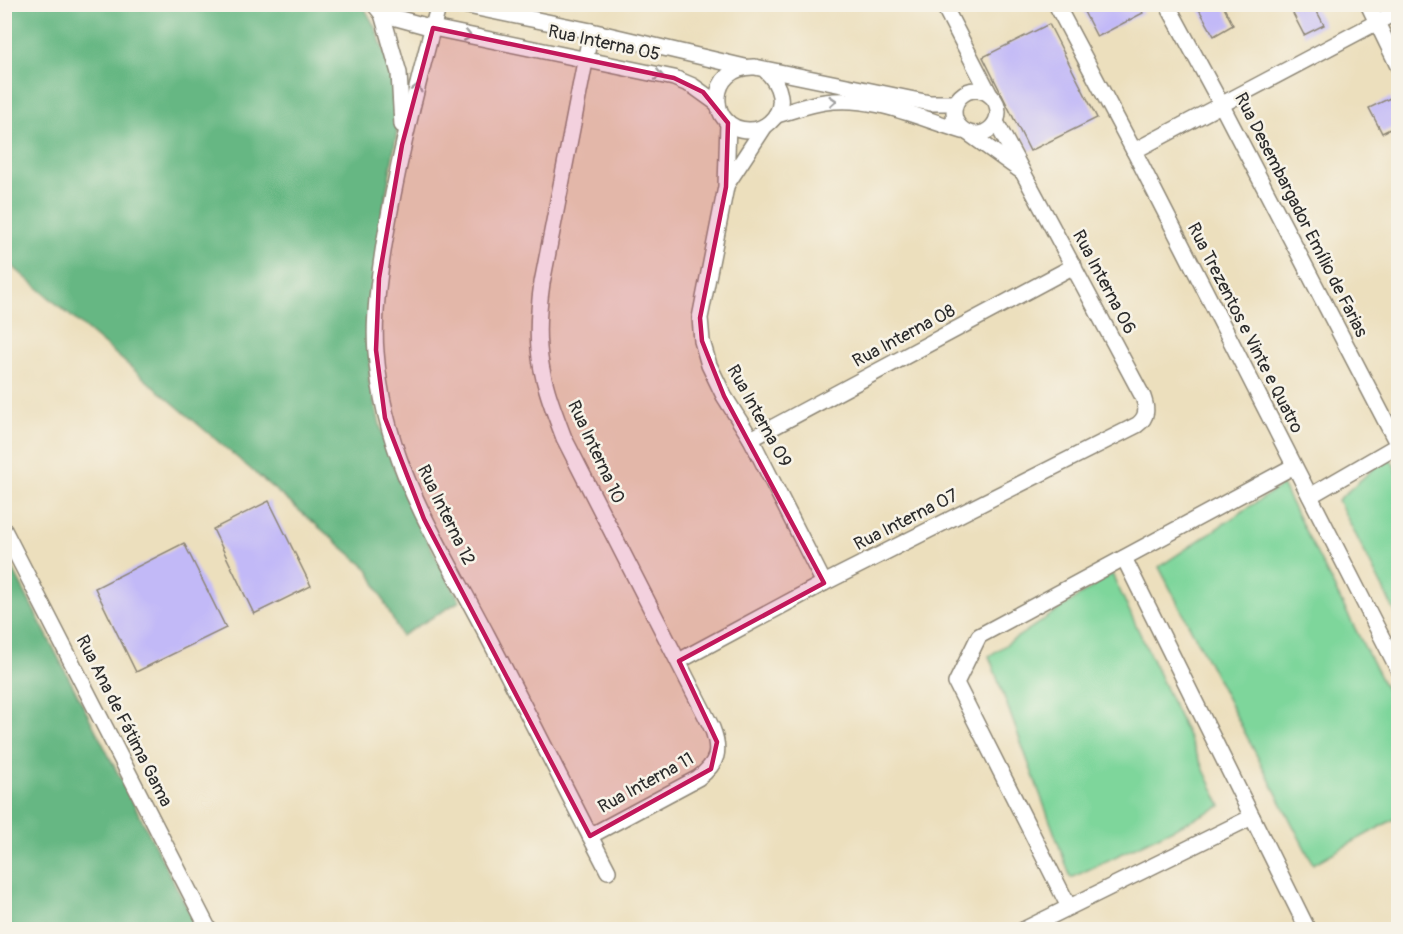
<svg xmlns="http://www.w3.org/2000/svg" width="1403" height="934" font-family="Pangolin,sans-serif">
<rect width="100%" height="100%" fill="#f7f3e8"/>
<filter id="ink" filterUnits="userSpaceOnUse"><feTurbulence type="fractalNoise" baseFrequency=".0167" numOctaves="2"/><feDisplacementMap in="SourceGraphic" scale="12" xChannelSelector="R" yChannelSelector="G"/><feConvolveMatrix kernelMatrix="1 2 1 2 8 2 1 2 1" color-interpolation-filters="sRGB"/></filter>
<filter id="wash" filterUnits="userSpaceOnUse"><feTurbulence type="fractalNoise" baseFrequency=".008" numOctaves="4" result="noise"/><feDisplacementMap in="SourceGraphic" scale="24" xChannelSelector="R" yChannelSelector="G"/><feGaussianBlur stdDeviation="1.35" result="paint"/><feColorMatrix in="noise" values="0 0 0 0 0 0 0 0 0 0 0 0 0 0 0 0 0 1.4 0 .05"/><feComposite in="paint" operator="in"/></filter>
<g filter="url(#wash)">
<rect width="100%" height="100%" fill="#ecdfbd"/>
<g fill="#7ed69b" stroke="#548063" stroke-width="1.5">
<path d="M1389 455 1398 474V618L1338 500Z"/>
<path d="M1282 485 1398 713V817L1313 864 1159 567Z"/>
<path d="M1112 574 1221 806 1071 878 989 656Z"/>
</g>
<g fill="#66b783" stroke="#487157" stroke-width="1.5">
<path d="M6 4 363 5 376 29 394 79 399 121 381 223 369 382 385 444 410 508 460 601 401 636 368 569 5 260V5Z"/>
<path d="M4 554H5L198 929H5Z"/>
</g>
<g id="blocks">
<g fill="#c2b9f7">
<path d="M1080 4H1138L1143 13 1097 37Z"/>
<path d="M1196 4H1222L1233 25 1214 36Z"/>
<path d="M1288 4H1313L1324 25 1304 35Z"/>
<path d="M1049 24 1097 118 1030 151 983 57Z"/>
<path d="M1390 98 1398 115V125L1382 133 1369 108Z"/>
<path d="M269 501 311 586 254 614 213 529Z"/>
<path d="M184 543 226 628 136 672 95 588Z"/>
</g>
</g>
</g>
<g filter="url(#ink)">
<use href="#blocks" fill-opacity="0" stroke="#8c8574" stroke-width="1.5"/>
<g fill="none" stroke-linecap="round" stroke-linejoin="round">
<defs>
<g id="minor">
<path d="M374 4 382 14 433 28 674 78 693 86 718 104"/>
<path d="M439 4C417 84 397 163 384 245 379 276 373 320 376 352 384 463 437 539 487 635 528 713 567 792 608 871"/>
<path d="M458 4 591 31 745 67"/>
<path d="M943 4 990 95"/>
<path d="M1056 4 1134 151 1398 669"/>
<path d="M1167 4 1221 104 1398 445"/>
<path d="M1368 4 1398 66"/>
<path d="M382 14 399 73 402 125"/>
<path d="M765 70C780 84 788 106 770 122 765 127 757 130 749 130 707 130 706 65 755 67L910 99 930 103H955"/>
<circle cx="976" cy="112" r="22"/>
<path d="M776 115C792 111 809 104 825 102 874 95 918 118 963 131"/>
<path d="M728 123 726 187 700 318 702 341 709 365 724 396 751 439 824 583"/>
<path d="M968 133 1021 171"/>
<path d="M1134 151 1398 11"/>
<path d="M727 184 765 126"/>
<path d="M751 439 1074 266"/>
<path d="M1310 496 1398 445"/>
<path d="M4 530 209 930"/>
<path d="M1124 558 1308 930"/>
<path d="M679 661 824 583 1137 425C1148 417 1147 408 1143 397L996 122"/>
<path d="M590 836 698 778C718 763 721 751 712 728L564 438C553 409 541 379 539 348 537 326 539 304 542 283L591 31"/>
<path d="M1069 907 956 683 979 636 1294 466"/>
<path d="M1023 930 1252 817"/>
</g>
</defs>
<use href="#minor" stroke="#8c8574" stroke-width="18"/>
<use href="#minor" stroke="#fff" stroke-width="15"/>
</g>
<defs><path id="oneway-chevron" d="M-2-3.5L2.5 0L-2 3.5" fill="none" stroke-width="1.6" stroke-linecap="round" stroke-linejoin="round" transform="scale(1.5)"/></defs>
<g stroke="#a0a0a0">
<use href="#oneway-chevron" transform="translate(468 36) rotate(11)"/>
<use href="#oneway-chevron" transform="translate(659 75) rotate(12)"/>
<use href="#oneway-chevron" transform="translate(417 88) rotate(-76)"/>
<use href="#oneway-chevron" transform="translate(833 101) rotate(-4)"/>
</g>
</g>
<path fill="#c2185b" fill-opacity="0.2" stroke="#c2185b" stroke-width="4.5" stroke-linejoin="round" d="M433 28 674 78 703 92 728 123 726 187 700 318 702 341 724 396 824 583 679 661 717 742 711 769 590 836 424 519 385 418 376 350 379 278 402 145Z"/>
<g text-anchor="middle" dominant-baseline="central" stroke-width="5" stroke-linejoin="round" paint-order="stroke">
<g font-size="18" fill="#2b2b2b" stroke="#f7f3e8">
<text transform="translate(604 43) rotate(12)">Rua Interna 05</text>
<text transform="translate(1301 215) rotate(63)">Rua Desembargador Emílio de Farias</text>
<text transform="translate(1104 282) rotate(62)">Rua Interna 06</text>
<text transform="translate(1245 328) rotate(63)">Rua Trezentos e Vinte e Quatro</text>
<text transform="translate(904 336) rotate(-28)">Rua Interna 08</text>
<text transform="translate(759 416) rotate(61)">Rua Interna 09</text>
<text transform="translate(596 452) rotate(65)">Rua Interna 10</text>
<text transform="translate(446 515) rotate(64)">Rua Interna 12</text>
<text transform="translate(906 520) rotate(-27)">Rua Interna 07</text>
<text transform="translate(124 721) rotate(63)">Rua Ana de Fátima Gama</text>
<text transform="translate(646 783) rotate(-29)">Rua Interna 11</text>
</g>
</g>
<rect width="1403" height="934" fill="none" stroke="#f7f3e8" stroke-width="24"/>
</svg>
